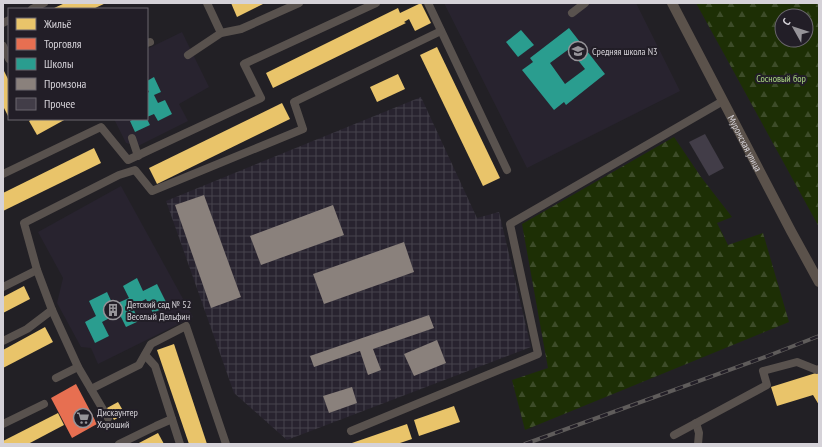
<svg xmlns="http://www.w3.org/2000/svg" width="822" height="447" font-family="'PT Sans Narrow',sans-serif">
<defs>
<pattern id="industrial-grid" width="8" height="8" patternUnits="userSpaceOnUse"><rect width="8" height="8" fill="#28232f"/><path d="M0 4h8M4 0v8" fill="none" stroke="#46424c"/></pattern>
<pattern id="forest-firs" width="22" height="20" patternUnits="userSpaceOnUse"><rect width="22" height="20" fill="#1d2f05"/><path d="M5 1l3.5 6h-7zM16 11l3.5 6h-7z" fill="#3d4c29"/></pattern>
</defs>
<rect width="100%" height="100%" fill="#222025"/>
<g fill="#28232f">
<path d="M444 3H636L680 91 527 168Z"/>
<path d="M182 32 209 87 179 104 188 121 138 146 126 143 114 119H147V49Z"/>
<path d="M121 186 193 317 98 364 91 348 81 347 57 303 63 278 38 232Z"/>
</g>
<path fill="url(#industrial-grid)" d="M421 97 477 218 499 212 531 347 287 440 234 393 166 201Z"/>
<g fill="url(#forest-firs)" fill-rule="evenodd">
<path d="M696 3H819V227ZM782 16H806V40H782Z"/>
<path d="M674 137 701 177 732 217 717 223 728 245 763 233 789 322 525 430 512 380 548 368 522 224Z"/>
</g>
<g fill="#e9c46a">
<path d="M65 3H106L93 9H52Z"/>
<path d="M231 3H265L237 17Z"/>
<path d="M421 3 431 23 415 31 409 19 404 22 406 23 273 88 266 73 398 8 400 13Z"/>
<path d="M437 47 500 178 483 186 420 55Z"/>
<path d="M3 69 9 81V118L3 106Z"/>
<path d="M398 74 405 89 377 102 370 87Z"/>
<path d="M282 103 290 119 157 184 149 168Z"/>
<path d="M32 119H66L37 135 29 121Z"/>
<path d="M94 148 101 163 3 211V193Z"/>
<path d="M24 286 30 299 3 313V297Z"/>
<path d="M45 327 53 342 3 368V350Z"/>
<path d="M174 344 207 444H189L157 350Z"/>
<path d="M819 372V405L813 395 777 406 771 387Z"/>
<path d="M118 402 125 414 114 420 107 408Z"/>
<path d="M454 406 460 422 419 436 414 420Z"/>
<path d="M58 413 64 425 28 444H3V441Z"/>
<path d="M407 424 412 439 397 444H349Z"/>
<path d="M158 433 164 444H137Z"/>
</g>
<path fill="#e76f51" d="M76 384 97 424 72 438 51 398Z"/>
<g fill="#2a9d8f" fill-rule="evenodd">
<path d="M569 28 605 74 566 105 564 102 554 110 522 70 533 62 530 58ZM569 49 585 69 565 84 550 63Z"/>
<path d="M521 30 534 45 518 57 506 42Z"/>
<path d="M154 77 161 92 154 95 158 103 165 100 172 114 158 121 154 114 147 117V93L149 92 147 88V81Z"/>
<path d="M134 119H147L150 125 135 132 130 121Z"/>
<path d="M137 278 143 291 157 284 168 306 153 313 146 299 132 306 139 321 126 327 119 313 102 322 109 336 95 343 85 322 96 316 89 301 107 292 113 305 129 298 123 286Z"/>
</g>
<g fill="#8a817c">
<path d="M204 195 241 297 211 308 175 205Z"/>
<path d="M333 205 344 235 261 265 250 236Z"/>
<path d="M404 242 414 272 324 304 313 274Z"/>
<path d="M429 315 434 328 373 349 381 370 368 375 360 351 314 367 310 356Z"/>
<path d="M437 340 446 363 414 376 404 354Z"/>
<path d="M352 387 357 403 329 413 323 396Z"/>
</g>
<path fill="#423d48" d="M705 134 724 168 709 176 689 142Z"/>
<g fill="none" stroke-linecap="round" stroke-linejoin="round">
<g stroke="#59524e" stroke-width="8">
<path d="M207 3 221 33"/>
<path d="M428 3 507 170"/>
<path d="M32 9 44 3"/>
<path d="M572 13 585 3"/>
<path d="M3 23 9 20"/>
<path d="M147 43 150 42"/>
<path d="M3 46 9 59"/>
<path d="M188 55 221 33 241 29 299 3"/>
<path d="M132 138 138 156"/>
<path d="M3 174 101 127 128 160 261 98 244 64 376 3"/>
<path d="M3 287 37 270"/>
<path d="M3 341 27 329 52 310"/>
<path d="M145 355 155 366 180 444"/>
<path d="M56 378 78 367"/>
<path d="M91 389 139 365 151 344 186 326 226 444"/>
<path d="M108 418 78 367 52 310 37 270 24 223 119 175 135 170 152 191 303 129 294 102 441 31"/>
<path d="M696 423 699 433 698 444"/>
<path d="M3 424 44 404"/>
<path d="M351 431 538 354 510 224 723 101"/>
<path d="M674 435 767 385 763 371 797 362 817 370 819 369"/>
<path d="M119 444 156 426 172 419"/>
</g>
<path stroke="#5b524b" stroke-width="10" id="s1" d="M672 3 791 231 819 282"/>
<defs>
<path id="rail" d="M525 444 765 357 819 336"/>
</defs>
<use href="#rail" stroke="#5f5c5b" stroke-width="4"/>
<use href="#rail" stroke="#221e27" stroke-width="2.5" stroke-dasharray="8" stroke-linecap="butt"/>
</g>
<defs>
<symbol id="school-ring" viewBox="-11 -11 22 22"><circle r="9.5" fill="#221e27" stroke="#969499" stroke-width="1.5"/><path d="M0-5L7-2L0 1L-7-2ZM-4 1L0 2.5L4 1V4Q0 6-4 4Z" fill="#969499"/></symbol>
<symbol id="building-ring" viewBox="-11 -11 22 22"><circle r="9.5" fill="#221e27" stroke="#969499" stroke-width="1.5"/><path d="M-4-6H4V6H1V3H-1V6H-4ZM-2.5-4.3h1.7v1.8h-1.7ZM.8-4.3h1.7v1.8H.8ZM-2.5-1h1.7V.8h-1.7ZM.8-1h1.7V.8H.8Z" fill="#969499"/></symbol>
<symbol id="supermarket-ring" viewBox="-11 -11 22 22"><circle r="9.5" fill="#221e27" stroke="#969499" stroke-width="1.5"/><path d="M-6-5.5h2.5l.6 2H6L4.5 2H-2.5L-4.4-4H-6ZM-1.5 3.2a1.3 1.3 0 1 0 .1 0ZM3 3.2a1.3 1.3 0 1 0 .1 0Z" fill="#969499"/></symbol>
</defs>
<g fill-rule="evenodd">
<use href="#school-ring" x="567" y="40" width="22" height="22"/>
<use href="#building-ring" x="102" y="299" width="22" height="22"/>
<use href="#supermarket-ring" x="72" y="407" width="22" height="22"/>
</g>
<g text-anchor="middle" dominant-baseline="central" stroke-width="4" stroke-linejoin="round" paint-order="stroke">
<g font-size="10" fill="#d5d2d8" stroke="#221e27" text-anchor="start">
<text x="592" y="51">Средняя школа N3</text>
<text x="127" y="304">Детский сад № 52<tspan x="127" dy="12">Веселый Дельфин</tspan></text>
<text x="97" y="412">Дискаунтер<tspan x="97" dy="12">Хороший</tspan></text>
</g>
<g font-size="10" fill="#abd882" stroke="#221e27">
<text x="781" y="78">Сосновый бор</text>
</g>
<g font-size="10" fill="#d5d2d8" stroke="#221e27">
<text stroke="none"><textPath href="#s1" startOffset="158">Муромская улица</textPath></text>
</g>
</g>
<rect width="822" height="447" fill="none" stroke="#d5d2d8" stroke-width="8"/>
<rect x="8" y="8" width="140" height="112" fill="#221e27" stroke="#6a666e"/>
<rect x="16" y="18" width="20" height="12" fill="#e9c46a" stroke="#6a666e"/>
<text x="44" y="28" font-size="12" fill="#d5d2d8">Жильё</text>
<rect x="16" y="38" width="20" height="12" fill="#e76f51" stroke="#6a666e"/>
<text x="44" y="48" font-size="12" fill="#d5d2d8">Торговля</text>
<rect x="16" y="58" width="20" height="12" fill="#2a9d8f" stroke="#6a666e"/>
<text x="44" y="68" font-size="12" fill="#d5d2d8">Школы</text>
<rect x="16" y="78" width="20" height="12" fill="#8a817c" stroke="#6a666e"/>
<text x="44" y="88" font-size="12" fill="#d5d2d8">Промзона</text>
<rect x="16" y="98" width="20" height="12" fill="#423d48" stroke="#6a666e"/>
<text x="44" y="108" font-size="12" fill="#d5d2d8">Прочее</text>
<g transform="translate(794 28) rotate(309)"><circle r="19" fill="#221e27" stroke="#6a666e"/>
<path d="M0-3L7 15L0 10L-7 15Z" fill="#969499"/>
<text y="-6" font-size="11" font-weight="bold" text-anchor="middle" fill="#d5d2d8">С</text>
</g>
</svg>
